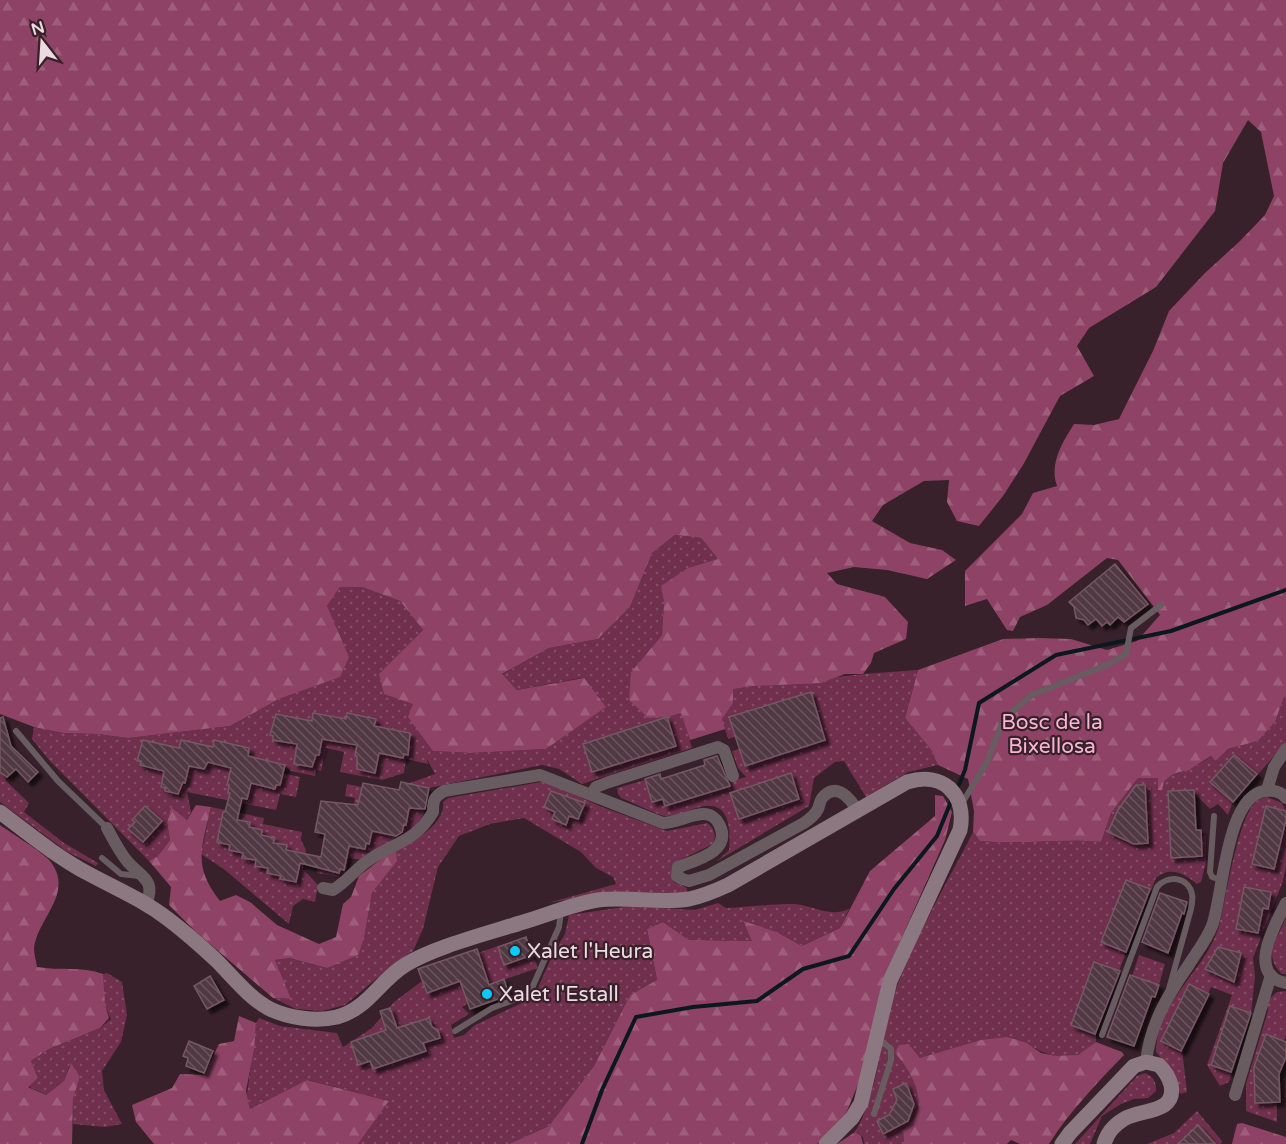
<svg xmlns="http://www.w3.org/2000/svg" width="1286" height="1144" font-family="'Varela Round',sans-serif">
<defs>
<pattern id="grass-dots" width="8" height="8" patternUnits="userSpaceOnUse" patternTransform="scale(1.5)"><rect width="8" height="8" fill="#6f2f4d"/><path d="M2 2h.1M6 6h.1" fill="none" stroke="#844d66" stroke-width="1.8" stroke-linecap="round"/></pattern>
<pattern id="forest-firs" width="22" height="20" patternUnits="userSpaceOnUse" patternTransform="scale(1.5)"><rect width="22" height="20" fill="#8e4265"/><path d="M5 1l3.5 6h-7zM16 11l3.5 6h-7z" fill="#9e5d7b"/></pattern>
<pattern id="building-back-hatch" width="6" height="6" patternUnits="userSpaceOnUse" patternTransform="scale(1.5)"><rect width="6" height="6" fill="#513842"/><path d="M-1 5l2 2M0 0l6 6M5-1l2 2" fill="none" stroke="#6a545d"/></pattern>
<filter id="shadow"><feDropShadow dx="4.5" dy="4.5" stdDeviation="1.5" flood-color="#0009"/></filter>
</defs>
<rect width="100%" height="100%" fill="#38212a"/>
<g fill="url(#grass-dots)" fill-rule="evenodd">
<path d="M675 535 701 538 718 559 664 601 662 635 631 672 732 689 863 674 918 670 905 718 932 751 938 765 908 772 866 797 844 761 835 762 814 778 809 806 717 861 729 850C731 830 730 799 700 807 690 809 679 816 669 817 661 817 630 801 621 798L618 794 617 788 645 780 652 802 663 799 665 806 718 790 715 781 727 778 728 782 746 777 738 768 732 751 819 723 817 712 728 739 725 729 693 739 684 720 692 748 582 784 559 769 542 765 429 788 407 784 435 774 427 759 428 764 406 759 404 773 382 780 340 772 344 752 326 748 321 771 316 770 315 776 291 771 282 763 281 773 300 777 296 797 280 794 276 810 187 792 191 812 187 820 171 807 167 823 170 840 158 856 149 861 49 760 32 739 34 727 63 733 97 734 128 738 230 726 281 698 327 606 340 587H362L400 601 423 630 380 674 413 704 433 751 471 753 546 749 605 707 581 678 517 690 501 675 549 648 598 639 630 607 652 553Z"/>
<path d="M1284 697H1286V743L1233 802 1228 815 1218 804 1210 809 1194 793 1196 830H1201L1202 836 1206 835V862L1201 882 1197 884C1184 873 1170 866 1156 878L1126 952 1096 1034V1042C1091 1046 1085 1052 1079 1054 1061 1062 1041 1053 1027 1043L920 1058 909 1044 895 1053C908 1068 925 1094 916 1115 914 1120 907 1125 903 1130L904 1144H864L863 1137 855 1132C880 1089 879 1040 894 995 914 938 946 885 973 832L980 841C1020 845 1060 838 1101 842L1111 813 1138 778H1158L1164 782C1170 776 1178 770 1186 772L1212 756 1216 761 1228 749 1258 741 1275 722Z"/>
<path d="M0 772 7 777 5 780 29 803 24 812 64 843 98 863 96 866 66 851 0 802Z"/>
<path d="M541 782 551 784 602 807 667 831 707 823C714 828 717 835 713 844L674 863 672 873 674 882 687 888 686 893 584 897 548 903 616 884 613 877 596 868 581 852 524 818 490 824 459 836 438 867 423 929 413 951 396 962 345 1005 322 1011 296 1009 273 998 290 999 275 960 288 958 327 968 364 938 372 893 396 861V851C413 842 446 824 443 802L448 798Z"/>
<path d="M347 784 362 787 358 804 361 805 387 834 399 836 404 824H406L408 805 425 811C413 837 387 847 363 860L349 858 346 872 338 877 317 873 318 867 339 873 340 869 344 870 345 845 369 844 353 811 355 798 345 796Z"/>
<path d="M1267 797 1282 803 1286 812V866L1283 881 1253 958 1255 977 1251 1013 1229 1082 1220 1086 1207 1065 1232 995 1211 987 1182 1049 1187 1092 1180 1094C1177 1077 1167 1065 1156 1052 1157 999 1205 973 1219 926 1226 900 1238 813 1258 800 1260 798 1264 798 1267 797Z"/>
<path d="M211 807 264 818 263 824 302 832 301 840 306 850 303 869 318 885 315 902 303 899 293 906 289 924 225 870 201 854Z"/>
<path d="M718 903 726 908C748 907 771 904 793 904 814 905 828 918 849 909L840 928 802 946 777 932 743 922 753 941 689 940 663 922 647 929 657 980 630 995 594 1066 549 1126 509 1144H358L389 1101 308 1080 250 1109 247 1095 256 1023 259 1018 280 1026 337 1033 343 1047 372 1028 394 1002 422 981 427 993 485 973 478 953 498 946 505 965 533 955 538 968 465 993 468 1003 462 1007 469 1014 451 1025 454 1038 464 1035 475 1025 524 1002 537 990 552 956 565 934 569 915 630 906 695 910ZM429 1018 432 1027 438 1030 440 1038 423 1043 425 1051 373 1068 370 1061 358 1065 351 1042Z"/>
<path d="M1286 918V974H1282C1262 955 1277 939 1286 918Z"/>
<path d="M1139 955 1165 964 1159 985 1132 976Z"/>
<path d="M107 973 122 982 127 1015 121 1042 102 1071 104 1090 122 1124 105 1127 73 1124V1099L80 1077 70 1064 64 1081 46 1095 28 1086 38 1078 31 1061 49 1049 100 1028 111 1019 103 1003V974Z"/>
<path d="M1286 991V1036L1284 1041 1266 1035 1256 1060 1269 1066 1254 1072 1255 1103 1277 1102V1122L1246 1111V1084L1268 1011V1000L1277 992Z"/>
<path d="M1145 1073C1154 1077 1156 1081 1156 1091L1148 1098 1134 1099 1121 1104 1102 1116 1090 1144H1075L1137 1076Z"/>
<path d="M1197 1111 1222 1141 1221 1144H1147L1174 1133Z"/>
</g>
<g fill="url(#forest-firs)">
<path d="M0 0H1286V697H1284L1275 722 1258 741 1228 749 1216 761 1211 756 1186 772C1178 770 1170 776 1164 782L1162 790H1158V778H1138L1111 813 1101 842C1061 838 1020 845 980 841L973 832 974 811 968 779 938 765 932 751 905 718 918 670 1003 639 1038 638 1071 639 1107 650 1137 641 1160 615 1118 560 1107 558 1047 605 1020 617 1013 631 1007 630 987 599 965 606V571L1022 514 1033 493 1057 486C1049 464 1062 443 1074 424L1094 425 1119 419 1153 351 1169 311 1205 273 1240 241 1265 215 1274 196 1261 132 1248 120 1223 163 1215 211 1156 287 1089 328 1077 346 1094 376 1060 396 1023 465 1003 496 979 526 957 521 947 502 949 480 924 481 883 505 872 521 910 543 942 550 956 560 927 579 887 570 854 567 827 573 837 584 885 597 908 622 906 639 874 653 871 663 863 674H845L821 683 756 686 733 689V703L722 719 725 729 690 740 681 713 667 717 648 718 629 700 631 672 662 635 664 601 661 586 688 568 718 559 701 538 675 535 652 553 630 607 598 639 549 648 502 674 517 690 584 678 606 707 546 749 471 753 433 751 408 717 413 704 384 694 379 674 423 630 400 601 362 587H340L327 606 349 657 340 677 281 698 230 726 128 738 97 734 63 733 34 727 0 714Z"/>
<path d="M935 795 943 796 952 812 945 840 883 980 859 1082 845 1116 817 1144H509L549 1126 594 1066 630 995 657 980 647 929 663 922 689 940 752 941 743 921 777 932 802 946 840 928 870 871 935 816Z"/>
<path d="M196 805 211 807C202 848 192 865 220 901L236 895 250 902 277 925 319 944 336 937 343 904 351 897 359 876 385 856 396 851 397 861 372 893 364 938 358 955 327 968 289 958 275 960 291 999 273 998 195 931 169 905 171 887 149 861 158 856 170 840 167 823 171 807 187 820Z"/>
<path d="M0 825C11 833 44 853 50 861 75 893 38 917 34 948 34 954 36 961 37 967 60 971 81 966 103 974L105 1005 109 1018 100 1028 49 1049 31 1061 38 1078 28 1087 46 1095 64 1081 71 1063 80 1077 73 1099 72 1144H0Z"/>
<path d="M239 1016 256 1023 254 1049 246 1091 250 1109 307 1080 389 1101 358 1144H154L136 1122 132 1105 172 1088 180 1074 204 1075 219 1044 234 1041Z"/>
<path d="M1007 1037 1027 1043 1041 1053 1056 1056 1078 1055 1096 1042 1122 1052 1124 1055C1097 1083 1070 1111 1049 1144H1020L1011 1140 1007 1144H904L903 1130C907 1125 914 1120 916 1115 925 1094 908 1068 895 1053L899 1045 909 1044 920 1058 981 1040Z"/>
<path d="M1242 1123 1286 1137V1144H1232L1237 1124Z"/>
<path d="M855 1132 861 1136 863 1144H837Z"/>
</g>
<g fill="none" stroke-linecap="round" stroke-linejoin="round">
<g stroke="#0b191e" stroke-width="4">
<path d="M957 789 965 770 979 703 1056 655 1171 631 1286 590"/>
<path d="M582 1144 602 1090 636 1017 693 1007 757 1001 803 969 849 956 894 889 937 836 952 799"/>
</g>
</g>
<g fill="url(#building-back-hatch)" stroke="#745863" stroke-width="1.5" filter="url(#shadow)">
<path d="M1115 564 1148 604 1124 622 1118 617 1110 625 1107 622 1102 626 1096 619 1088 625 1084 620 1076 618 1074 607 1069 602Z"/>
<path d="M811 692 825 740 745 766 729 717Z"/>
<path d="M313 713 346 719 347 713 376 719 374 726 410 733 408 755 404 754 403 758 379 753 375 773 357 769V756H355L357 745 322 739 319 755H316L312 767 294 764 297 744 273 740V736L270 735 276 714 312 721Z"/>
<path d="M3 717 11 746 38 772 28 782 16 769 7 777 0 772V718Z"/>
<path d="M667 717 676 746 592 772 583 744Z"/>
<path d="M143 740 179 748 181 740 213 747 214 740 249 748 248 756 285 765 280 785H276L275 789 251 783 247 799 242 798 237 820 250 822 249 827 262 830 261 835 275 838 273 843 287 845 286 850 321 857 325 834 315 832 321 801 358 805 363 783 399 790 401 782 429 788 425 809 409 808 406 825 404 824 402 832 396 836 372 831 369 844 366 843 365 849 349 846 344 870 340 869 339 873 300 863 296 882 280 879 281 876 267 873 268 868 255 866 256 860 242 858 243 853 229 850 230 845 217 842 223 812H225L230 793H228L229 785H227L231 768 208 762 204 769 189 766 185 783 183 782 178 794 165 791 166 788 161 787 164 771 140 765 141 761H137Z"/>
<path d="M1234 755 1257 774 1233 802 1210 782Z"/>
<path d="M717 756 730 786 665 806 663 799 652 802 645 779 660 774 661 779 705 765 704 760Z"/>
<path d="M791 773 799 799 739 819 730 793Z"/>
<path d="M1136 785H1145L1148 843 1134 844 1108 832 1118 810Z"/>
<path d="M1194 790 1196 830H1201L1202 856 1171 858 1168 791Z"/>
<path d="M551 791 585 803 578 819 569 816 566 825 552 819 555 812 544 807Z"/>
<path d="M145 806 162 821 143 842 128 829 135 822 132 820Z"/>
<path d="M1266 806 1286 811V820L1274 869 1252 864Z"/>
<path d="M1126 880 1150 889 1126 952 1101 942Z"/>
<path d="M1244 887 1271 892 1268 909 1263 908 1258 933 1236 929Z"/>
<path d="M1160 893 1187 902 1184 914 1182 913 1168 953 1142 942Z"/>
<path d="M526 937 532 955 504 965 498 947Z"/>
<path d="M1218 947 1241 953 1234 982 1205 969Z"/>
<path d="M477 949 489 985 504 979 509 995 470 1009 460 981 427 993 418 969Z"/>
<path d="M1094 962 1120 971 1095 1034 1071 1025Z"/>
<path d="M1130 975 1159 985 1155 997 1152 996 1134 1046 1107 1037Z"/>
<path d="M210 976 224 1000 207 1009 194 986Z"/>
<path d="M1189 984 1209 994 1181 1051 1161 1041Z"/>
<path d="M1230 1006 1251 1013 1231 1072 1211 1065Z"/>
<path d="M390 1008 397 1028 429 1018 432 1027 438 1030 440 1038 423 1043 426 1051 373 1069 370 1061 358 1065 351 1042 386 1030 380 1011Z"/>
<path d="M1266 1034 1286 1042V1057L1279 1074 1280 1102 1255 1103 1254 1067Z"/>
<path d="M189 1041 213 1051 204 1073 186 1066 188 1058 183 1056Z"/>
<path d="M906 1083 914 1104 908 1121 883 1134 877 1121 889 1115 897 1100 893 1089Z"/>
<path d="M1198 1125 1215 1144H1178Z"/>
</g>
<g fill="none" stroke-linecap="round" stroke-linejoin="round">
<g stroke="#685c61" stroke-width="6">
<path d="M16 731 58 781 107 828"/>
<path d="M961 805 987 762 1003 720 1032 695 1109 664 1126 654 1131 628 1161 605"/>
<path d="M1214 816 1210 872 1212 877 1221 880"/>
<path d="M102 858 121 874 139 876"/>
<path d="M455 1031 492 1008 524 996 532 988 559 927 561 911"/>
<path d="M1102 1035 1157 887C1167 875 1188 876 1192 894 1193 898 1192 904 1191 909L1169 989"/>
<path d="M874 1114 891 1060V1049L885 1044 876 1043"/>
</g>
<g stroke="#685c61" stroke-width="12">
<path d="M1267 790 1274 767 1286 749"/>
<path d="M592 794 596 787 609 782 718 747 724 750 733 776"/>
<path d="M107 828C113 839 119 851 127 861 140 877 157 879 146 904"/>
<path d="M323 888 333 890C346 882 354 871 366 862 393 842 414 844 433 812 433 800 434 797 444 791L540 775 663 823C677 823 690 814 704 814 710 814 716 818 719 824 733 851 697 860 678 867L677 876 682 879 689 881 709 875 804 823C810 819 815 815 818 809 820 804 820 799 824 796 838 782 851 800 858 811"/>
<path d="M1286 903C1276 923 1245 975 1286 983"/>
<path d="M1146 1062C1150 1025 1167 996 1188 966 1196 953 1206 941 1212 926 1223 896 1226 795 1265 791 1274 790 1281 791 1286 798"/>
<path d="M1235 1095 1271 975"/>
</g>
<g stroke="#8c7880" stroke-width="15">
<path d="M0 812C29 834 57 857 89 874 117 889 143 900 168 919 185 932 201 946 216 960 233 977 249 998 270 1009 289 1018 316 1022 337 1017 369 1008 379 981 405 965 434 947 486 934 520 923 545 916 572 904 598 900 628 896 659 904 689 899 703 896 715 891 728 885L907 782C943 771 967 794 960 830L890 981 861 1103 852 1118 826 1144"/>
<path d="M1062 1144 1070 1133 1134 1066 1146 1062 1159 1065C1165 1071 1169 1077 1171 1085 1177 1114 1140 1109 1124 1119 1114 1125 1107 1133 1104 1144"/>
</g>
</g>
<g fill="#07cbf9" stroke="#38212a" stroke-width="2">
<circle cx="515" cy="951" r="6"/>
<circle cx="487" cy="994" r="6"/>
</g>
<g text-anchor="middle" dominant-baseline="central" stroke-width="4.5" stroke-linejoin="round" paint-order="stroke">
<g font-size="21" fill="#f7b5cf" stroke="#38212a">
<text x="1052" y="722">Bosc de la<tspan x="1052" dy="24">Bixellosa</tspan></text>
</g>
<g font-size="21" fill="#ebdae0" stroke="#38212a" text-anchor="start">
<text x="527" y="951">Xalet l'Heura</text>
<text x="499" y="994">Xalet l'Estall</text>
</g>
</g>
<g transform="translate(42 42) rotate(343)" stroke="#38212a" stroke-width="4.5" paint-order="stroke">
<path d="M0-4.5L10 22L0 15L-10 22Z" fill="#ebdae0"/>
<text y="-9" font-size="16" font-weight="bold" text-anchor="middle" fill="#ebdae0">N</text>
</g>
</svg>
